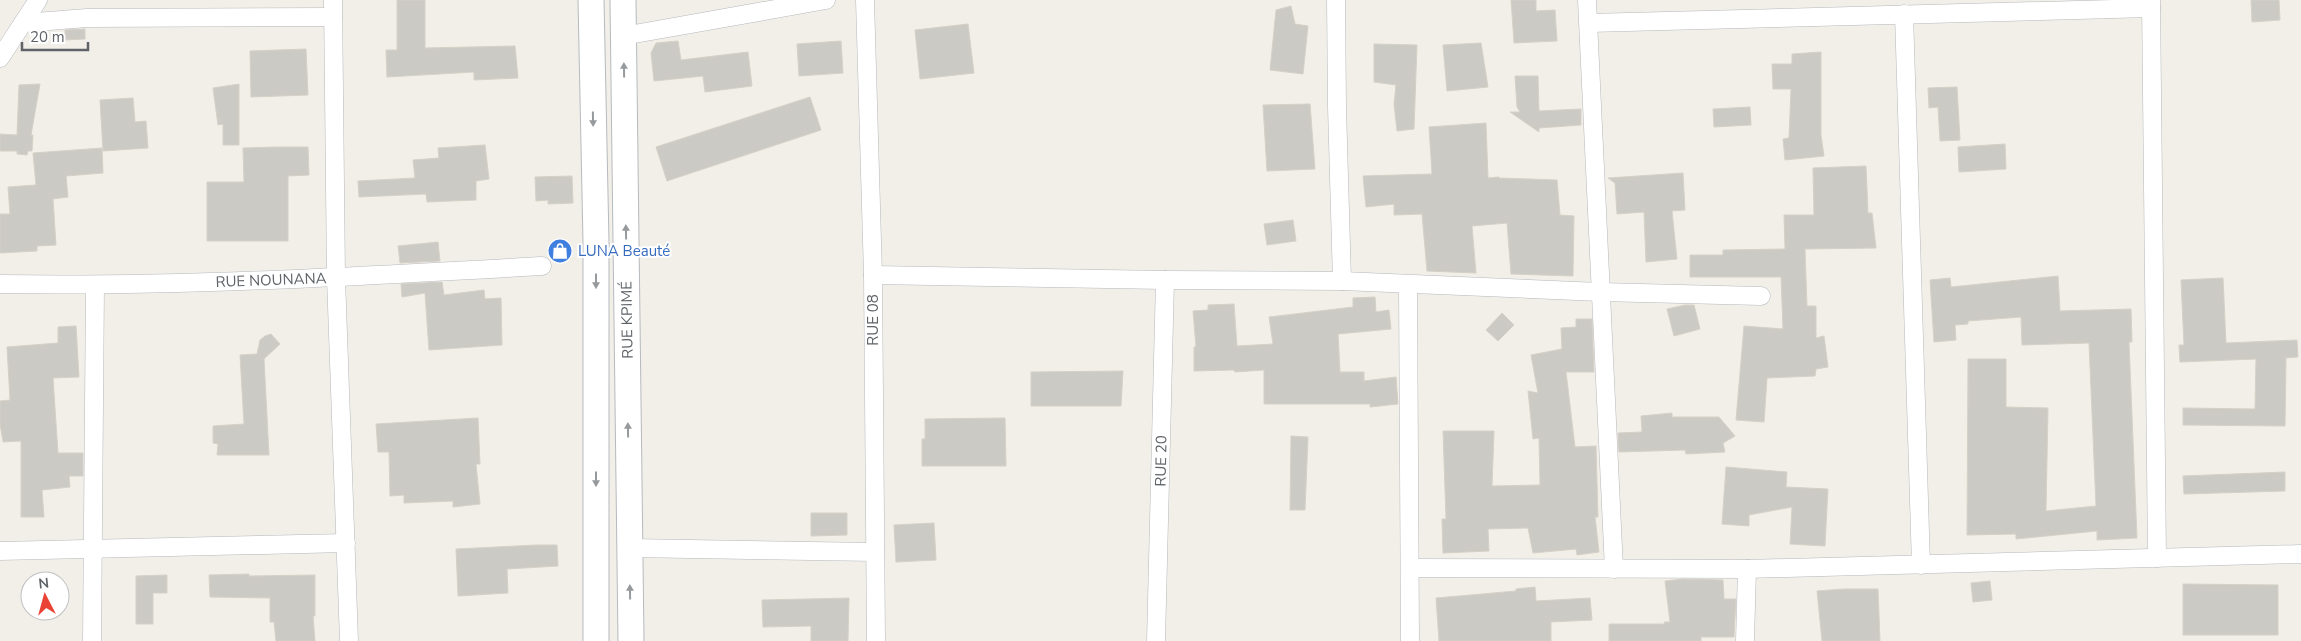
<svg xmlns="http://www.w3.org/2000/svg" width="2301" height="641" font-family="'Nunito Sans',sans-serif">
<rect width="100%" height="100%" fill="#f1efe8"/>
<g fill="#cccac5" stroke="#d6d1c6">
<path d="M397 0H425V48L515 46 518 78 474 80V72L387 77 386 50H397Z"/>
<path d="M1511 0H1536V11L1555 10 1557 41 1514 43Z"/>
<path d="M2251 0H2279L2280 20 2252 22Z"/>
<path d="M1291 6 1295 24 1308 26 1303 74 1270 70 1276 10Z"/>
<path d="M968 24 974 73 920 79 915 30Z"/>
<path d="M85 29V39L65 40V30Z"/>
<path d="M678 41 681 60 748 52 752 86 705 92 703 76 654 81 651 53 656 43Z"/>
<path d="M841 41 843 73 799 76 797 44Z"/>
<path d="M1481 43 1488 87 1447 91 1443 45Z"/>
<path d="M1374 44 1417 45 1414 129 1397 131 1394 104 1396 85 1374 82Z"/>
<path d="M306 49 308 95 251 97 250 51Z"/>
<path d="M1821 52V135L1824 156 1785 160 1783 139 1789 138 1791 89H1773L1772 64H1792V54Z"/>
<path d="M1515 76H1538L1539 111 1581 109V125L1539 128V132L1510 112H1520L1517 107Z"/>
<path d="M40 84 31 135H33L32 151H28L27 155 17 154V151H0V134L17 135 19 85Z"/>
<path d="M239 84V145H223V124L218 125 213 88Z"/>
<path d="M1957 87 1960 140 1940 141 1938 107 1929 108 1928 88Z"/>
<path d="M810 97 821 130 667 181 656 147Z"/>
<path d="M133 98 135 122 146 121 148 148 103 151 100 100Z"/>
<path d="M1310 104 1315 169 1267 171 1263 105Z"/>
<path d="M1750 107 1751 125 1714 127 1713 109Z"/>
<path d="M1486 123 1488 178 1499 177V178L1557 180 1560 215 1574 216 1573 276 1511 274 1507 223 1472 226 1476 273 1427 271 1422 214 1394 215V204L1366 207 1363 176 1432 174 1429 127Z"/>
<path d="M2005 144 2006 169 1959 172 1958 147Z"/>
<path d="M485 145 489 179 476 181V200L427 202 426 194 359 197 358 181 415 178 413 160 439 158 438 148Z"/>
<path d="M275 147H308L309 175 288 176V241H207V182H244L243 148Z"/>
<path d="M102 148 103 173 66 176 68 197 53 199 56 245 37 246V251L0 253V214H10L8 187 36 185 33 153Z"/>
<path d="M1866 166 1868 213H1872L1876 248 1805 249 1807 306H1816V338L1824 336 1828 367 1816 369 1815 376 1767 378 1764 422 1736 420 1744 326 1783 329 1781 277H1690V255H1723V250L1785 249 1784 215H1814L1813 168Z"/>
<path d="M1683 173 1685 210 1672 211 1677 259 1646 262 1644 212 1617 214 1615 183 1608 178Z"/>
<path d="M572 176 573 203 548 204V200L536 201 535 177Z"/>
<path d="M1293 220 1296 241 1267 245 1264 224Z"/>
<path d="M438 242 440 261 400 263 398 246Z"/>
<path d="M2058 276 2060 311 2131 309 2132 342H2129L2137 538 2097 540V531L2016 539V534L1967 535 1968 359H2006V407L2048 408 2046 511 2096 506 2089 343 2022 345 2021 317 1968 321V324L1955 325 1956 340 1934 342 1930 280 1950 278 1951 287Z"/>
<path d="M2223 278 2226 343 2297 340 2298 357 2286 358 2285 426 2183 425V408L2255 409 2256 359 2180 362 2179 345H2184L2181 280Z"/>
<path d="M442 282 444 295 484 290 485 299 501 298 502 345 429 350 425 293 402 297 401 284Z"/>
<path d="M1375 297 1376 312 1389 310 1391 329 1338 334 1340 372H1364V381L1396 377 1398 404 1370 407V404H1264V370L1235 372 1234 370 1194 371V347H1196L1193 311 1208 310V305L1234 304 1237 346 1273 344 1269 317 1353 307V298Z"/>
<path d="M1685 305H1694L1700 329 1674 336 1667 309Z"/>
<path d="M1502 313 1514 325 1498 341 1486 330Z"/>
<path d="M1576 319H1592L1594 372H1566L1575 447 1596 446 1598 517H1595L1599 552 1577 555 1576 549 1533 553 1528 528 1488 529 1489 551 1443 553 1442 519H1446L1443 431H1494L1492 486 1540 485 1539 438 1533 439 1528 391 1538 393 1531 355 1562 349 1561 328 1576 327Z"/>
<path d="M76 326 79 377 53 378 58 453H83V476H69L70 487 42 490 44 517H21V441L3 442 0 424V401L10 400 7 347 58 343V327Z"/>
<path d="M271 334 280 344 264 359 269 455H217L218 444 213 443V426L244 424 240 355 257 354 260 340 265 336Z"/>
<path d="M1123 371 1121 406H1031V372Z"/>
<path d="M1672 413V417H1719L1735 436 1723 443 1725 452 1686 454 1685 450 1619 452 1618 433 1642 432 1641 416Z"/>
<path d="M478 418 480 464H476L480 504 453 507V501L404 503V495L390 496 389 452H378L376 424Z"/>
<path d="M1005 418 1006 466H922V439H925V419Z"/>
<path d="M1291 436 1308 437 1305 510H1290Z"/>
<path d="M1726 467 1787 472 1786 487 1828 489 1825 546 1790 544 1792 507 1749 515V526L1722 524Z"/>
<path d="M2285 472V491L2184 494 2183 476Z"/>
<path d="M811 513H847V535L811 536Z"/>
<path d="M934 523 936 560 896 562 894 525Z"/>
<path d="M536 545H557L558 566 507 569 508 593 458 596 456 549Z"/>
<path d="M249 574V576L315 575V616H313L315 641H276L274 622H270V598L210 597 209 575Z"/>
<path d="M167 575V593H153V624H136V576Z"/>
<path d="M1683 579 1723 580 1724 599H1736L1734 637H1701V641H1609V624H1665L1664 622H1670L1665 581Z"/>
<path d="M1990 581 1992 600 1973 602 1971 583Z"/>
<path d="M2183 584 2278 585V635H2183Z"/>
<path d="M1535 587 1536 601 1590 598 1592 620 1551 622V641H1439L1436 598 1516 591V589Z"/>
<path d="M1844 589H1878L1880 641H1822L1817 591Z"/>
<path d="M849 598 848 641H811V626L763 627 762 600Z"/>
</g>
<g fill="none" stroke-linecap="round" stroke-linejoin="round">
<defs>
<g id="street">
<path d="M333 0 336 278 349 641"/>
<path d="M865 0 873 275 876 641"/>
<path d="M1336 0 1337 107 1342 281"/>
<path d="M1587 0 1614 569"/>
<path d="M2151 0 2157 558"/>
<path d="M1904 14 1921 565"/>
<path d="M23 23 87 18 333 17"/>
<path d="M1589 23 2151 8"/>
<path d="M623 36 826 0"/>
<path d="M0 58 38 0"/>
<path d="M873 275 1165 280 1342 281 1600 292 1761 296"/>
<path d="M0 284C181 287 362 276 542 266"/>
<path d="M1408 285 1410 641"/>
<path d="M630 548 875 552"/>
<path d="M0 551 346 543"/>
<path d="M1411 568 1747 569 2301 554"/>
<path d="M92 641 95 286"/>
<path d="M1156 641 1165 280"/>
<path d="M1745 641 1747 569"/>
</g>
<g id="secondary">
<path d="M591 0 596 242V641"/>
<path d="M623 0 631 641"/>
</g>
</defs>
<use href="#street" stroke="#b5b8bc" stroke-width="19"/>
<use href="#secondary" stroke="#b6babf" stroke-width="27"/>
<use href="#street" stroke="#fff" stroke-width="18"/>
<use href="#secondary" stroke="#fff" stroke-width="25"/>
</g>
<defs><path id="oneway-solid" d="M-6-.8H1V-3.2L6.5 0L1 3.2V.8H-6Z" transform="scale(1.25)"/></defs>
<g fill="#979a9d">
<use href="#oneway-solid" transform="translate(624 70) rotate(-91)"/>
<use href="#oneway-solid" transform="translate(593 119) rotate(89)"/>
<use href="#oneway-solid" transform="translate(626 232) rotate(-91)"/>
<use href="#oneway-solid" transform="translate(596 281) rotate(90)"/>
<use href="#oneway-solid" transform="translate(628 430) rotate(-91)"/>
<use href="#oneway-solid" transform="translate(596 479) rotate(90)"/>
<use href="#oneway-solid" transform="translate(630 592) rotate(-91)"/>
</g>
<defs>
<symbol id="shop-disc" viewBox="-11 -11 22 22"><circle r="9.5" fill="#3f7fe0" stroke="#fff"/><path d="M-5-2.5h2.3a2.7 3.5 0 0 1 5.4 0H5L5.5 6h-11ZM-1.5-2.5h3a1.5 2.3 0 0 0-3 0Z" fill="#fff"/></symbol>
</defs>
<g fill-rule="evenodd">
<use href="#shop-disc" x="546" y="237" width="28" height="28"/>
</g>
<g text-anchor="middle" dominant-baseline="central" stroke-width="4" stroke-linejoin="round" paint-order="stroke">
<g font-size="15" fill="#366cbe" stroke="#fff" text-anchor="start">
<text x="578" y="251">LUNA Beauté</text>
</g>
<g font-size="15" fill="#5f6368" stroke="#fff">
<text transform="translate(271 280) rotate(-2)">RUE NOUNANA</text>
<text transform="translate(627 320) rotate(-91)">RUE KPIMÉ</text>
<text transform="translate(873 320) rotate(-90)">RUE 08</text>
<text transform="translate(1161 461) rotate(-89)">RUE 20</text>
</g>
</g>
<g transform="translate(45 596) rotate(354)"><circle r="24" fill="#ffffff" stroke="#bfc1c3"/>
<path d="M0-4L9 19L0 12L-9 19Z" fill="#ea4335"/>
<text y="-8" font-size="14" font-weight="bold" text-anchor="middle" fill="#5f6368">N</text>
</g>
<path d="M22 42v8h66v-8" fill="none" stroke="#5f6368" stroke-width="2.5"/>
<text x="30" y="42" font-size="15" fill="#5f6368" stroke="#ffffff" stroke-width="4" paint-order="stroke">20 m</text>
</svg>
